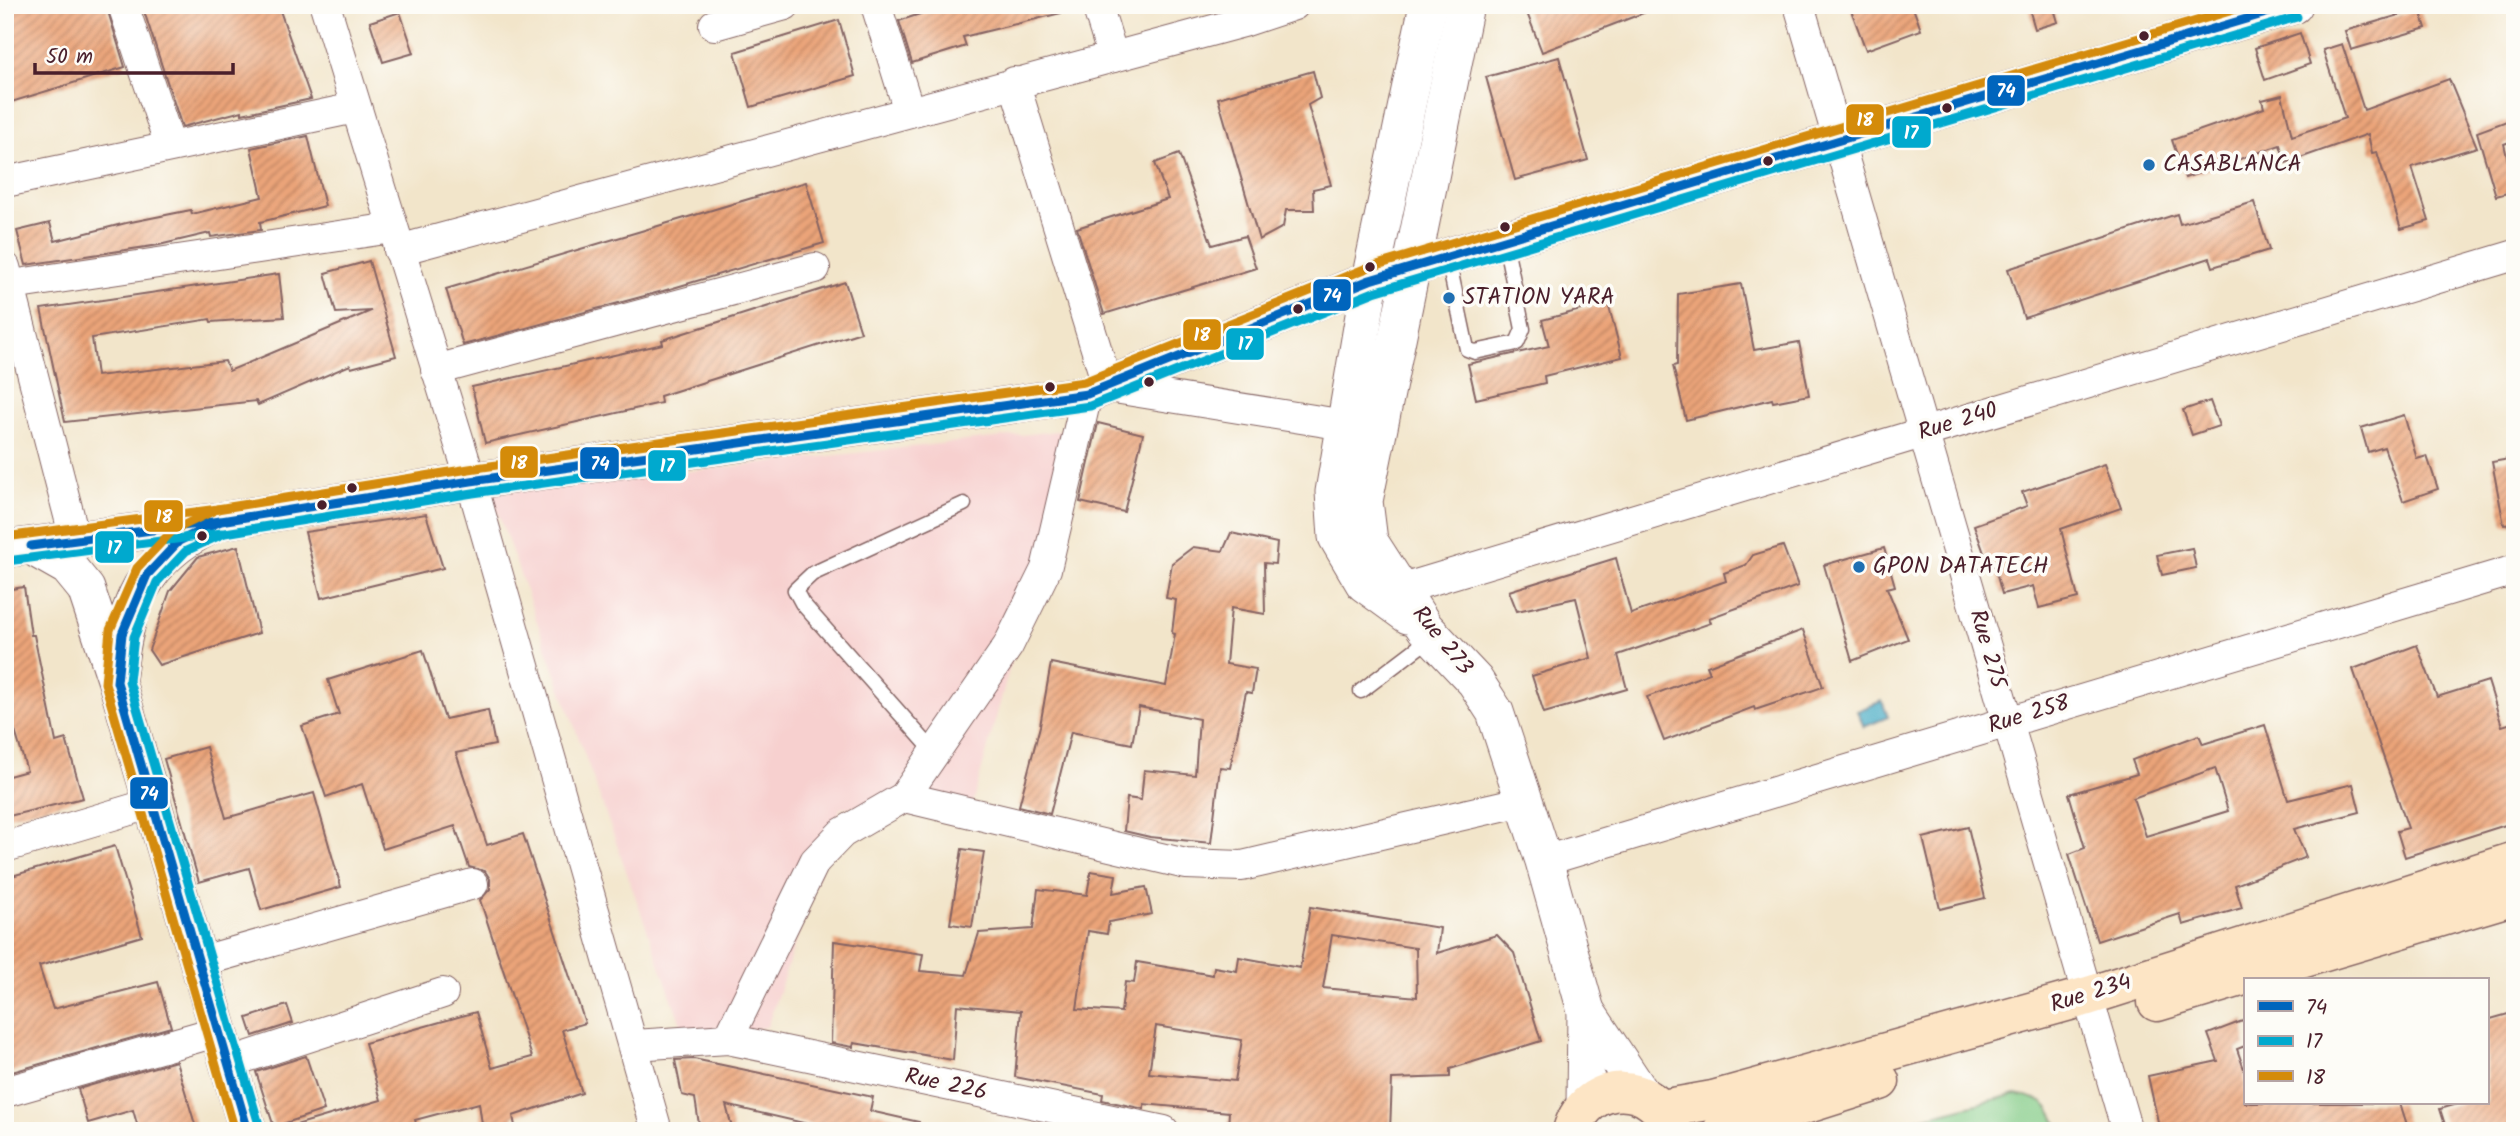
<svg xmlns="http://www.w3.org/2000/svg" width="2520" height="1136" font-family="Kalam,sans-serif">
<defs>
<pattern id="building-hatch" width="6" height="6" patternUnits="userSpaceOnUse" patternTransform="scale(1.75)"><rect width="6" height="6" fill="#eba479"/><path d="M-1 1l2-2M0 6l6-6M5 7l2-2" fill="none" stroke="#c08563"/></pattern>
</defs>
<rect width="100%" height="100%" fill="#fdfcf7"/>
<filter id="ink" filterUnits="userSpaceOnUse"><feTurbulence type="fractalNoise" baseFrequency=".0143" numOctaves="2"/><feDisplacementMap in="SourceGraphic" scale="14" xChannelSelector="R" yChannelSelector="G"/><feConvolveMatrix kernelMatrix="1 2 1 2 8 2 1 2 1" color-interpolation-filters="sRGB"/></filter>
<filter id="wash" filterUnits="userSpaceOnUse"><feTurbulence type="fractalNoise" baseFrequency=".00686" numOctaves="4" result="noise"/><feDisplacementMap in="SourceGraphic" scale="28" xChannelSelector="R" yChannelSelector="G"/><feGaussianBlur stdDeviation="1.57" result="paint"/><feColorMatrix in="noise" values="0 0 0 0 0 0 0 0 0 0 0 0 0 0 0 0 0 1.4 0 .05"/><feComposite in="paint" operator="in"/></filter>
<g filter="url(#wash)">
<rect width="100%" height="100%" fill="#f2e5ca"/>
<path fill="#f7d0cf" d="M1075 429 971 809 841 807 767 1027 687 1041 491 493Z"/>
<path fill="#84cc88" stroke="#67765a" stroke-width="2" d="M2016 1094C2044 1099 2051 1104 2060 1131H1871Z"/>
<path fill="#46acc6" stroke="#486678" stroke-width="2" d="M1882 701 1888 717 1864 727 1857 711Z"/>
<g id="blocks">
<g fill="url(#building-hatch)" fill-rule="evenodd">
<path d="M5 5H106L125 67 5 104Z"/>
<path d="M142 5H278L311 99 242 114V111L182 127Z"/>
<path d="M947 5H1060L1061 13 963 37 966 46 912 63 899 21Z"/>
<path d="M1524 5H1664L1542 52Z"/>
<path d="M1849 5H1912L1921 30 1866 50Z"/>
<path d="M2028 5H2053L2058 22 2035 29Z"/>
<path d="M2420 9 2426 28 2351 50 2345 31Z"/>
<path d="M400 12 414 53 383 62 370 22Z"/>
<path d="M839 20 855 76 751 107 735 52Z"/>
<path d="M2300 33 2310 64 2265 80 2255 48Z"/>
<path d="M2342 44 2364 110 2449 79 2477 147 2412 167 2429 221 2401 229 2377 152 2372 153 2368 134 2286 163 2280 145 2185 178 2172 140 2264 108 2262 100 2282 95 2292 136 2345 118 2323 50Z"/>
<path d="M1559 57 1588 160 1515 180 1486 77Z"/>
<path d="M1313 71 1320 98 1308 105 1331 185 1313 189 1314 210H1286L1283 227 1259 240 1218 98Z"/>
<path d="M2515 118V140L2504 144 2515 191 2496 196 2477 132Z"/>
<path d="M308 136 325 206 260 222 261 230 211 237 210 233 159 245 26 265 17 231 50 223 55 241 126 223 191 210 192 214 262 197 251 148Z"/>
<path d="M1179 154 1212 245 1245 236 1256 268 1104 314 1077 228 1168 199 1155 163Z"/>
<path d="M806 182 824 243 663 291 463 345 446 289Z"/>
<path d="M2254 202 2269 250 2213 267 2210 258 2024 318 2008 269 2177 214 2180 224Z"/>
<path d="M369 261 396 356 351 368 350 365 258 405 256 401 65 422 41 309 279 274 284 317 211 322 210 319 92 338 97 376 225 361 229 371 371 311 336 313 325 273Z"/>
<path d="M845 282 861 332 660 396 661 403 485 443 472 387 663 344 662 340Z"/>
<path d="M1741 284 1754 350 1799 342 1809 395 1773 402 1772 399 1686 420 1673 366 1677 365 1678 294Z"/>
<path d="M1608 303 1622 357 1544 376 1545 383 1476 399 1468 364 1549 346 1542 320Z"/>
<path d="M2210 401 2219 426 2192 435 2183 410Z"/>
<path d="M2404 415 2417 459 2427 456 2438 489 2403 501 2384 447 2368 452 2361 428Z"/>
<path d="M1098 423 1143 434 1124 512 1080 502Z"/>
<path d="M2515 458V524L2504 525 2492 462Z"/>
<path d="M2105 464 2121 508 2061 529 2078 598 2039 608 2033 586 2002 594 1993 562 1988 564 1974 525 2027 506 2022 492Z"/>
<path d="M426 514 443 568 321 598 305 532Z"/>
<path d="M1231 533 1277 543 1275 564 1264 563 1265 614 1231 608 1226 664 1256 669 1252 693 1246 692 1230 768 1220 767 1211 843 1150 837 1124 831 1127 798 1141 800 1144 770 1195 775 1199 719 1139 707 1132 744 1071 732 1050 814 1019 806 1040 726 1051 663 1166 686 1175 634 1172 633 1176 600 1166 598 1172 563 1193 547 1223 551Z"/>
<path d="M238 546 259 633 159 665 149 650 170 591 198 557Z"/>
<path d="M1783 546 1798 586 1709 618 1711 623 1618 655 1627 689 1544 713 1532 676 1591 658 1576 598 1517 611 1509 591 1616 558 1631 614 1726 581 1724 573 1746 565 1753 555Z"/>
<path d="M1884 548 1895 586 1887 588 1908 639 1852 661 1824 565Z"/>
<path d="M2192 548 2196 568 2162 575 2157 555Z"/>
<path d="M24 587 31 635H34L56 742 66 739 83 798 5 817V777L27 771 15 731 5 734V590Z"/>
<path d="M1803 630 1823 687 1755 710 1754 707 1664 741 1647 697 1710 673 1707 666Z"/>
<path d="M2417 645 2437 697 2488 681 2502 726 2515 722V822L2405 857 2397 831 2408 828 2353 669Z"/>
<path d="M423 650 445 719 488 710 495 745 456 753 487 845 523 834 585 1023 562 1030 582 1093 513 1116 516 1131H483L479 1103 415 1120 418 1131H297L296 1125 381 1100 365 1043 476 1012 492 1068 532 1057 480 900 490 889V879L485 871 469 867 455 826 383 849 362 784 326 797 302 726 339 714 328 680Z"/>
<path d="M2265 725 2288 800 2353 784 2360 812 2294 829 2306 857 2235 885 2242 908 2183 925 2180 914 2097 941 2069 854 2085 848 2069 794 2137 774 2132 760 2199 735 2203 744ZM2215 768 2228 811 2146 836 2133 798Z"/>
<path d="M206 747 226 818 314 793 341 887 261 910 249 868 199 882 164 759Z"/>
<path d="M1968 827 1985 898 1940 909 1923 838Z"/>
<path d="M115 846 142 936 39 966 53 1009 158 982 171 1027 5 1074V878Z"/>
<path d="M962 849 984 852 972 927 950 924Z"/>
<path d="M1091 871 1116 875 1113 893 1146 887 1152 914 1109 922 1107 934 1088 931 1077 1009 1121 1012 1125 982 1134 983 1137 962 1213 975 1214 967 1237 971 1239 957 1300 968 1310 907 1440 928 1437 953 1497 935 1514 953 1541 1041 1450 1069V1077L1392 1079 1390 1131 1228 1128 1229 1112 1144 1104V1109L1102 1100 1103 1094 1015 1077 1021 1011 957 1005 953 1060 854 1043 853 1047 831 1043 834 941 923 954 920 971 966 975 979 933 1033 929 1038 889 1087 895ZM1332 935 1416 948 1417 997 1323 988ZM1156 1026 1242 1040 1235 1081 1149 1073Z"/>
<path d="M287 1005 293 1023 253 1036 247 1018Z"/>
<path d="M2515 1012V1131H2447L2440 1109 2461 1103H2487V1020Z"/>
<path d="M2245 1020V1046L2237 1049 2245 1072V1103H2400L2409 1131H2160L2148 1076 2218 1061 2208 1034Z"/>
<path d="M306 1056 324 1110 274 1127 256 1072Z"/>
<path d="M694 1059 873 1097 870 1111 919 1122 918 1131H838L726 1105 733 1131H700L695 1098 682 1095 675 1060Z"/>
<path d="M176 1061 197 1131H139L133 1110 88 1123 78 1089Z"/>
</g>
</g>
</g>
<g filter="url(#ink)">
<use href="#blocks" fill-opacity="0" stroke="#856463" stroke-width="2"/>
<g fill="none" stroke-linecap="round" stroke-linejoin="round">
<defs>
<g id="service">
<path d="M1448 259 1467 349 1475 352 1517 343 1523 329 1505 242"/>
<path d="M1361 691 1432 637"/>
<path d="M935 753 802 603 795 590 812 574 964 504"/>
</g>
<g id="minor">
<path d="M123 5 170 146"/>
<path d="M325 5 471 481 657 1131"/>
<path d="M876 5 909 111"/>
<path d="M1097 5 1113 57"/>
<path d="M1799 5 2127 1131"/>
<path d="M714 25 785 5"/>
<path d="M1014 82 1108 387 1345 425"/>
<path d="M5 182 355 108"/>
<path d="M399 250 1243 22 1294 5"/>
<path d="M5 267 75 539"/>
<path d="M5 286 392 228"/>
<path d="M436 370 815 268"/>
<path d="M1384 597 1402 589 2515 255"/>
<path d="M904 797 1186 864 1242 866 1524 801"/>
<path d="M5 847 153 803"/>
<path d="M1544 861 2515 570"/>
<path d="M199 962 473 884"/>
<path d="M728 1039 815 861 842 833 904 797 1008 646 1046 569 1087 394"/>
<path d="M634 1045 728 1039 1164 1131"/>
<path d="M228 1063 443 993"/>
<path d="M5 1092 219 1031"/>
</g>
<g id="tertiary">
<path d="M1465 5 1364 501 1369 541 1425 628 1475 681 1495 712 1544 861 1586 1011 1585 1106"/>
<path d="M31 546 68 567 86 589 117 682 248 1131"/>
<path d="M5 549 221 521 471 481 1087 394 1370 280 2294 5"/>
<path d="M1408 615 1364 583 1337 537 1334 492 1370 280 1428 5"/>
<path d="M118 674C124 607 145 557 208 527"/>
<path d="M1586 1011 1642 1095"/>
</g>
<g id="secondary">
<path d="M2157 1002 2515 895"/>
<path d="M1662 1109 1713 1100 2088 996 2515 861"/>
<path d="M1572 1131C1587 1078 1656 1079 1672 1131"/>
<path d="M1722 1131 1880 1081"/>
</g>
</defs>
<use href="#service" stroke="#856463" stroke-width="17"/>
<use href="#minor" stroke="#856463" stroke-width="32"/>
<use href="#tertiary" stroke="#856463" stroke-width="39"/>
<use href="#secondary" stroke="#856463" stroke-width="41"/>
<use href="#service" stroke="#fff" stroke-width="14"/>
<use href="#minor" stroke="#fff" stroke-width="30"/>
<use href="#tertiary" stroke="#fff" stroke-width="37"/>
<use href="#secondary" stroke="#fde5c5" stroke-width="38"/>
<defs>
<g id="bus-1">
<path d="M31 546 220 521"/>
<path d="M248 1131 117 682 122 634 147 575 179 541 221 521 471 481 1087 394 1370 280 2293 5"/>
</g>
<g id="bus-2">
<path d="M7 561 222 533"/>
<path d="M260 1128 129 681 134 637 157 582 186 551 225 533 473 493 1090 406 1374 292 2297 17"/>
</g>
<g id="bus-3">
<path d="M5 537 218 509"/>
<path d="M235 1131 105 683 110 630 137 568 172 531 217 509 469 469 1084 382 1367 268 2250 5"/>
</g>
</defs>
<use href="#bus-1" stroke="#fdfcf7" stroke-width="14"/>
<use href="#bus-2" stroke="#fdfcf7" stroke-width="14"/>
<use href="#bus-3" stroke="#fdfcf7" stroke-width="14"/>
<use href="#bus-1" stroke="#0065bd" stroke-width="9"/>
<use href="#bus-2" stroke="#00a9ce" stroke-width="9"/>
<use href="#bus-3" stroke="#d48b09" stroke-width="9"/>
</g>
</g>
<g fill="#4a1f2b" stroke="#fdfcf7" stroke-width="2.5">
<circle cx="2144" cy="36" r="6"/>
<circle cx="1947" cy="108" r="6"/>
<circle cx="1768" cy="161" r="6"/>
<circle cx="1505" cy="227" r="6"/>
<circle cx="1370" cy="267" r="6"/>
<circle cx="1298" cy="309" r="6"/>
<circle cx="1149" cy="382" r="6"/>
<circle cx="1050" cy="387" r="6"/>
<circle cx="352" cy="488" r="6"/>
<circle cx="322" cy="505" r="6"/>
<circle cx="202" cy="536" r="6"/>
</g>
<g fill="#1f6fb2" stroke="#fdfcf7" stroke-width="2.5">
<circle cx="2149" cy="165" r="7"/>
<circle cx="1449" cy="298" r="7"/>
<circle cx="1859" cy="567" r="7"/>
</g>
<g text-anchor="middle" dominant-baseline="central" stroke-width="7" stroke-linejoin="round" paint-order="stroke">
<g font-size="23" fill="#4a1f2b" stroke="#fdfcf7" text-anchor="start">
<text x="2163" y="165">CASABLANCA</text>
<text x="1463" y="298">STATION YARA</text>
<text x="1873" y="567">GPON DATATECH</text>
</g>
<g font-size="23" fill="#4a1f2b" stroke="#fdfcf7">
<text transform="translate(1958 422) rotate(-17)">Rue 240</text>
<text transform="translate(1442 641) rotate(51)">Rue 273</text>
<text transform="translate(1987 649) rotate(74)">Rue 275</text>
<text transform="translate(2029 715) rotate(-17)">Rue 258</text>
<text transform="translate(2091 994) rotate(-17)">Rue 234</text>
<text transform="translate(946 1085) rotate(12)">Rue 226</text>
</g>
</g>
<g stroke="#fdfcf7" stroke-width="2.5">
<rect x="1986" y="74" width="40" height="33" rx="7" fill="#0065bd"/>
<rect x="1845" y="103" width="40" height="33" rx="7" fill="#d48b09"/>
<rect x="1891" y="115" width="41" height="34" rx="7" fill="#00a9ce"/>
<rect x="1312" y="278" width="40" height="34" rx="7" fill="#0065bd"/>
<rect x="1182" y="318" width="40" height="33" rx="7" fill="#d48b09"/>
<rect x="1225" y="327" width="40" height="34" rx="7" fill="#00a9ce"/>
<rect x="499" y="445" width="40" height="34" rx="7" fill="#d48b09"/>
<rect x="579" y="446" width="41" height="34" rx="7" fill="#0065bd"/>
<rect x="647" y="449" width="40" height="33" rx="7" fill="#00a9ce"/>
<rect x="143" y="499" width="41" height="34" rx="7" fill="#d48b09"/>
<rect x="94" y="530" width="41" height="34" rx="7" fill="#00a9ce"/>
<rect x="129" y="776" width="40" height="34" rx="7" fill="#0065bd"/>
</g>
<g font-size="19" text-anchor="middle" font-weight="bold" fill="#fff">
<text x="2006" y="97">74</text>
<text x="1865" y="126">18</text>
<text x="1911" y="139">17</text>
<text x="1332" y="302">74</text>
<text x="1202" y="341">18</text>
<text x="1245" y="350">17</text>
<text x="519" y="469">18</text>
<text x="600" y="470">74</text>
<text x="667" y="472">17</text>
<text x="164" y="523">18</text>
<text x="114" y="554">17</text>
<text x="149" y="800">74</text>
</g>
<rect width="2520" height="1136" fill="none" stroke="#fdfcf7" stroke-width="28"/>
<rect x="2244" y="978" width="245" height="126" fill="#fdfcf7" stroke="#b5a4a5" stroke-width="2"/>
<rect x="2258" y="1001" width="35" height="10" fill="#0065bd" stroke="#b5a4a5" stroke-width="2"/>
<text x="2306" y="1014" font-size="21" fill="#4a1f2b">74</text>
<rect x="2258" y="1036" width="35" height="10" fill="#00a9ce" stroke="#b5a4a5" stroke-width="2"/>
<text x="2306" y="1048" font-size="21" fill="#4a1f2b">17</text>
<rect x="2258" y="1071" width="35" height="10" fill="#d48b09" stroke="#b5a4a5" stroke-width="2"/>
<text x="2306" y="1084" font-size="21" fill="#4a1f2b">18</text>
<path d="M35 63v10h198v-10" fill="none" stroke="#4a1f2b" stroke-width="3.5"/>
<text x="46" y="63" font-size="21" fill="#4a1f2b" stroke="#fdfcf7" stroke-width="5" paint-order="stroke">50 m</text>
</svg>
